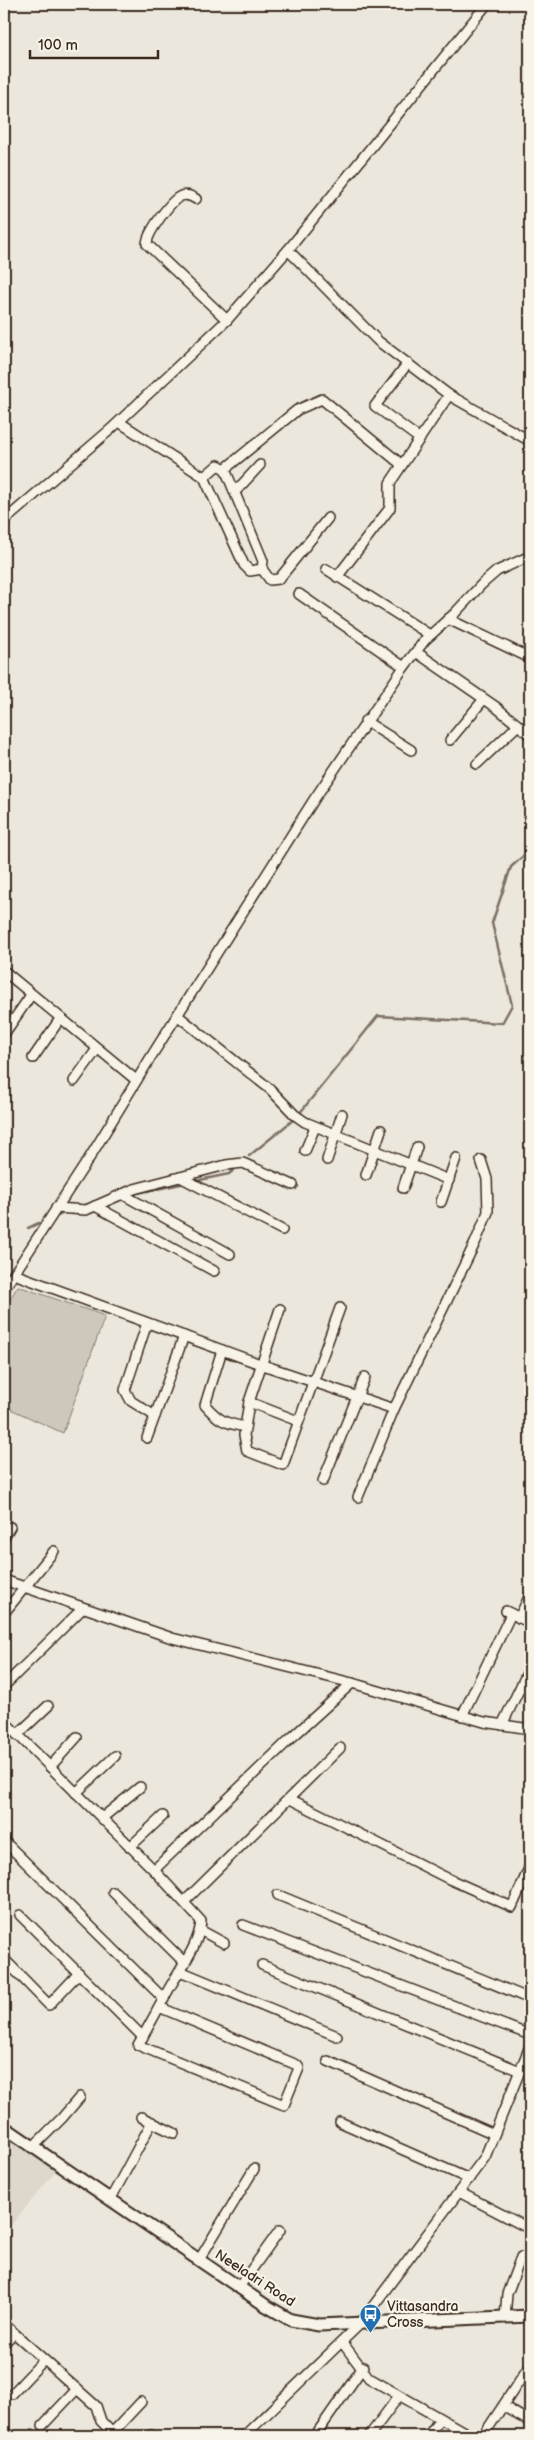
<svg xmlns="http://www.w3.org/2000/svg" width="534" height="2440" font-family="'Balsamiq Sans',sans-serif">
<rect width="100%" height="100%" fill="#ece7dc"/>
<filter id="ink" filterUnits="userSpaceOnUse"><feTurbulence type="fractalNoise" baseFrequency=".02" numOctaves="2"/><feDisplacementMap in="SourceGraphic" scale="10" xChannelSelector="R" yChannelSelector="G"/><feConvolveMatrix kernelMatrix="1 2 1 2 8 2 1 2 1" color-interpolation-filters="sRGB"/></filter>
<g filter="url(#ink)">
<path fill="#ddd7cc" d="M4 2127 60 2166 9 2228 4 2224Z"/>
<path fill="#cec8bc" stroke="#84796d" d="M18 1286 105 1316 63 1433 4 1406V1308Z"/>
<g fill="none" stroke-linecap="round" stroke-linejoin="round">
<g stroke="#7c7064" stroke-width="2.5">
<path d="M299 1114 378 1016 502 1023 512 1005 492 923 511 867 530 850"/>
<path d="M249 1156 293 1120"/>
<path d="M200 1180 229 1174 234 1170"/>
<path d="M133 1194 181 1184"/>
<path d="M83 1206 98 1201"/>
<path d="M58 1216 62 1214"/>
<path d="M28 1228 39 1223"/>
</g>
<defs>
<g id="minor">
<path d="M196 199C191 196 187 194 181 196 171 200 147 233 147 244L227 320"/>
<path d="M288 250 378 341 449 395 530 441"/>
<path d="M408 363 375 406 420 439"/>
<path d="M119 422 204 477 244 565 250 571 262 569 263 561 225 469 218 465 204 477"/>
<path d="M225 469 297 410 322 399 402 465"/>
<path d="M235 492 260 465"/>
<path d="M4 521 111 429 227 320 288 250 487 4"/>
<path d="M262 569 270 580 279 579 328 518"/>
<path d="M326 569 430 635"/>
<path d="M337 577 390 508V483L449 395"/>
<path d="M299 594 404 667"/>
<path d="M448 619 530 658"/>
<path d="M416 652 496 707 530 735"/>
<path d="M365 721 411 750"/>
<path d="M450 740 484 699"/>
<path d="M477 764 518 725"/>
<path d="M4 971 136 1080"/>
<path d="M177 1015 270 1089 295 1115 305 1122 449 1180"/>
<path d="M4 1034 31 995"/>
<path d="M33 1058 60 1019"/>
<path d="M74 1081 97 1049"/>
<path d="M305 1151 315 1127"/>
<path d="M327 1160 342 1114"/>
<path d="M366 1175 381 1130"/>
<path d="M180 1177 282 1230"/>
<path d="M403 1188 417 1147"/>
<path d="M122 1194 230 1254"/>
<path d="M441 1202 456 1158"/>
<path d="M95 1206 214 1271"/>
<path d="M56 1208 86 1210 134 1189 226 1165 243 1163 293 1185"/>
<path d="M14 1274 263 1365 394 1409"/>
<path d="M4 1289 90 1157 154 1052 315 798 404 667 425 640 455 613 482 584 497 571 530 556"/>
<path d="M280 1309 249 1402 244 1435 247 1451 283 1465 340 1308"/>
<path d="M147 1323 125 1390 131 1401 155 1416"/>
<path d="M222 1350 205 1405C219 1421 225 1423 245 1427"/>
<path d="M249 1402 298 1421"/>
<path d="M147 1438 184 1336"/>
<path d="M323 1481 365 1377"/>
<path d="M358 1497 394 1409 475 1243 488 1212 487 1179 481 1160"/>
<path d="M4 1537 10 1527"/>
<path d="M4 1580 172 1638 352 1683 484 1722 530 1729"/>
<path d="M506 1611 530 1623"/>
<path d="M4 1613 54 1551"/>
<path d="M519 1618 530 1595"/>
<path d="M4 1686 83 1608"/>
<path d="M462 1716 511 1614"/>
<path d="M4 1721 154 1870 201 1921C199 1945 182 1966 170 1987 159 2007 149 2026 138 2045L284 2105 299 2068 297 2065 159 2007"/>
<path d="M502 1725 530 1667"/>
<path d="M17 1735 48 1706"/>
<path d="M50 1767 77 1737"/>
<path d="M76 1793 115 1756"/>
<path d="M290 1799 449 1879 512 1907 530 1866"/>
<path d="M102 1818 140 1787"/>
<path d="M4 1841 164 1999"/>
<path d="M130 1847 163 1816"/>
<path d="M154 1870 288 1741 352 1683"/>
<path d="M113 1892 185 1963"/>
<path d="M278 1895 530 1999"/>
<path d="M185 1901 340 1748"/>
<path d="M20 1915 143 2037"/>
<path d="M243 1925 530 2035"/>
<path d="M200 1930 224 1943"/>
<path d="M4 1959 49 2005 79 1973"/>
<path d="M262 1965 520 2071"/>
<path d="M180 1971 337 2036"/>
<path d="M328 2061 494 2134"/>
<path d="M141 2117 174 2133"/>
<path d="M340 2122 469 2179"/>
<path d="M33 2147 62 2118 80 2097"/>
<path d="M459 2192 530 2229"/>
<path d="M110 2200 152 2122"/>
<path d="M199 2260 254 2169"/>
<path d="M239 2287 280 2230"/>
<path d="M505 2318 507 2294 521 2257"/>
<path d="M4 2324 96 2406 101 2421 115 2436"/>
<path d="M342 2342 369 2378 471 2436"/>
<path d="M4 2343 14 2333"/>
<path d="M12 2394 44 2360"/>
<path d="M503 2406 530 2422"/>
<path d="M43 2425 77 2389"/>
<path d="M112 2433 141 2402"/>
<path d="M150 2436 151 2435"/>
<path d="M244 2436 359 2325 485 2157 530 2046"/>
<path d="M315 2436 363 2367"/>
<path d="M369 2436 399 2396"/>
<path d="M428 2436 440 2419"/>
<path d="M483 2436 526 2371 530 2373"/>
</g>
<path id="major" d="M4 2127 265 2305 291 2320 319 2325 530 2316"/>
</defs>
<use href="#minor" stroke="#3b2a1e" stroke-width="12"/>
<use href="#major" stroke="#3b2a1e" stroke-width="15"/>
<use href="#minor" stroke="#f7f3e8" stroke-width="9"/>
<use href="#major" stroke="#f7f3e8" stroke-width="11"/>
</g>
</g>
<defs>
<symbol id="bus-pin" viewBox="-11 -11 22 30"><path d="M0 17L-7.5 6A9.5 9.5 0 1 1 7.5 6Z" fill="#1f6fb2" stroke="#f7f3e8"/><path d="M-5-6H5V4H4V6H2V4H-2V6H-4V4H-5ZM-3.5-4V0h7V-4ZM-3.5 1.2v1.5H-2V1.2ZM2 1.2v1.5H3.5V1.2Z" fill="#fff"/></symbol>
</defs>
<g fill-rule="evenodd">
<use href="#bus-pin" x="358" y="2302" width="25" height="34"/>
</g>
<g text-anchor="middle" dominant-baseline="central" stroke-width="4.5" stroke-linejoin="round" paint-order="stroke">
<g font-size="14" fill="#3b2a1e" stroke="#f7f3e8">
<text transform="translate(255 2278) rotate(33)">Neeladri Road</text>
</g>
<g font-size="14" fill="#3b2a1e" stroke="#f7f3e8" text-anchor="start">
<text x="387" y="2306">Vittasandra<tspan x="387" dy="16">Cross</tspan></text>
</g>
</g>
<rect width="534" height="2440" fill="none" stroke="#f7f3e8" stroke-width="20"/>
<rect x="10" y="10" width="514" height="2420" fill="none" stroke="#3b2a1e" stroke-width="2" filter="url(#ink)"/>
<path d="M30 50v8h128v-8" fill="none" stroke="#3b2a1e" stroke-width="2.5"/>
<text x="38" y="50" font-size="15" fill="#3b2a1e" stroke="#f7f3e8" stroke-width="4" paint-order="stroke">100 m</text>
</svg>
